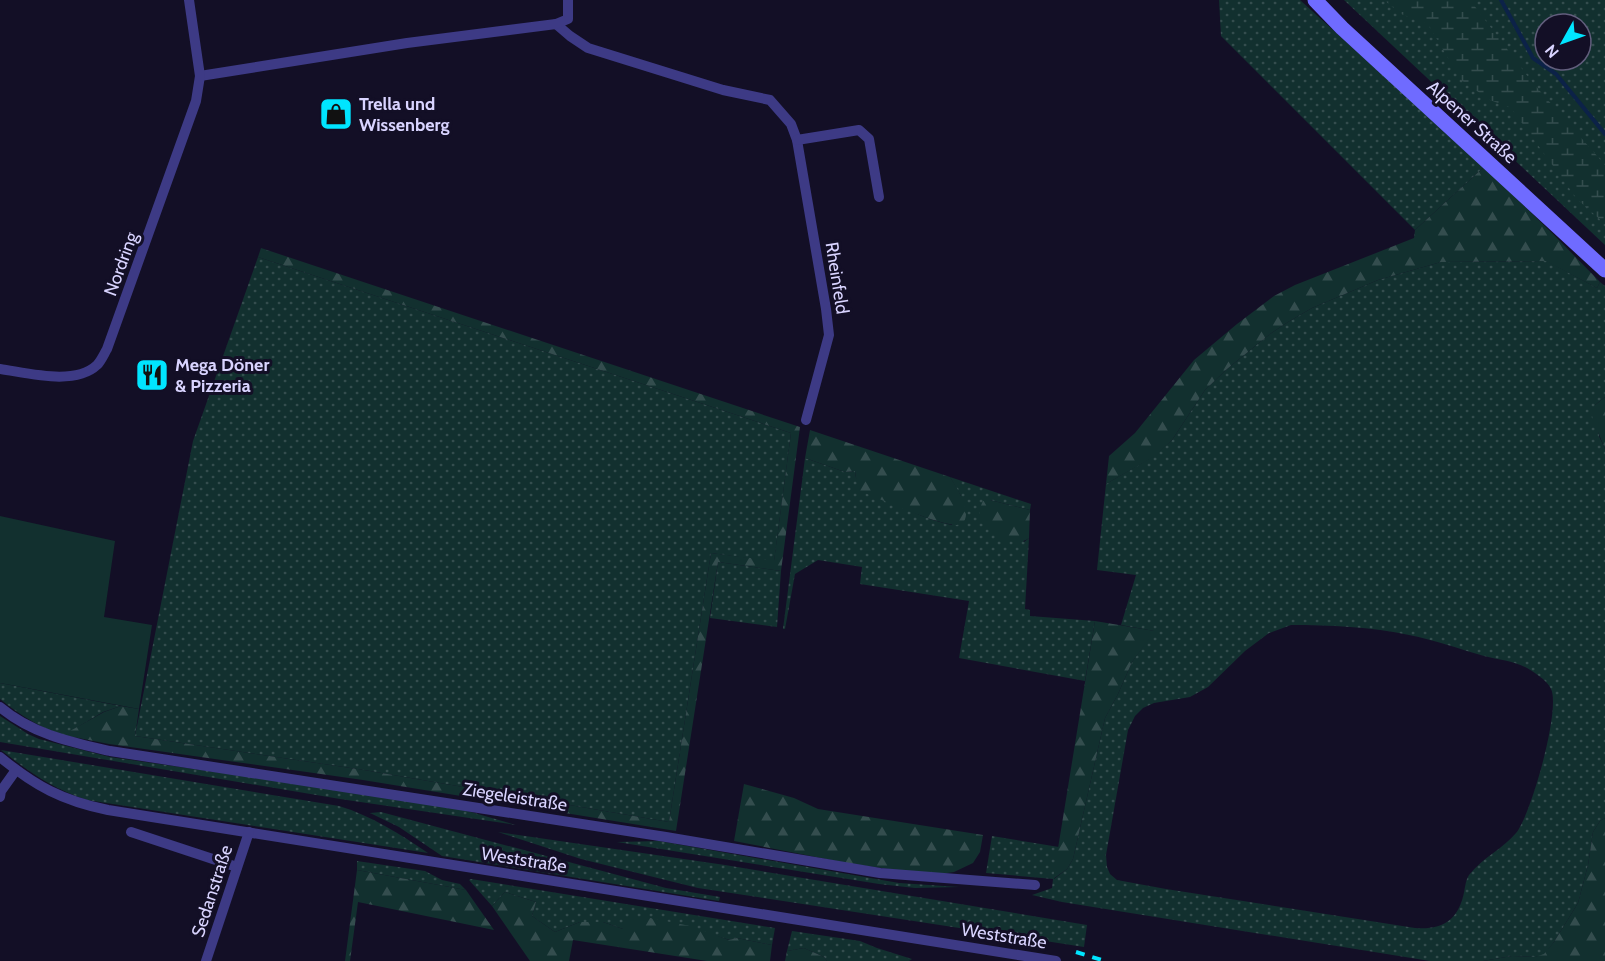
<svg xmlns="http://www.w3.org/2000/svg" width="1605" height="961" font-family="Cabin,sans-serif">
<defs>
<pattern id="grass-dots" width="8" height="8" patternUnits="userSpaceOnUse" patternTransform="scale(1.5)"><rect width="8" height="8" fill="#12302f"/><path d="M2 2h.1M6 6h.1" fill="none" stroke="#344d4e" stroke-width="1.8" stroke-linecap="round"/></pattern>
<pattern id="forest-firs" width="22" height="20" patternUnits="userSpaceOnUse" patternTransform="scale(1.5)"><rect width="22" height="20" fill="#12302f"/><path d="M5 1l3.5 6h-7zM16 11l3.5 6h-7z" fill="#344d4e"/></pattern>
<pattern id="wetland-marsh" width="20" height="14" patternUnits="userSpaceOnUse" patternTransform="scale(1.5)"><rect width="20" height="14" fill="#12302f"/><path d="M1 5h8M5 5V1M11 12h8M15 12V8" fill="none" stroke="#344d4e"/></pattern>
</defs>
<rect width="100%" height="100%" fill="#130f26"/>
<g fill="url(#grass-dots)" fill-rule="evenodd">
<path d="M1219 0H1300L1484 167 1415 230 1221 36Z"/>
<path d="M1344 0H1605V245ZM1545 24H1581V60H1545Z"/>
<path d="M258 257 791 433 774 562 711 553 669 822 364 770 135 736 193 441Z"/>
<path d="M1547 261 1597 288 1600 282 1605 286V397L1595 405 1599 436 1605 449V818L1600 821 1593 832 1588 865 1578 903 1554 942 1544 955 1535 957 1512 956 1483 961H1430L1062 902 1032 895 1052 888 1053 879 986 873 992 836 1059 847 1054 879 1067 869 1073 859 1105 718 1118 694 1132 662 1154 631 1121 625 1136 575 1097 570 1106 484 1154 456 1172 440 1205 390 1227 369 1270 334 1288 322 1312 308 1378 280 1441 262ZM1291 625C1329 625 1372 627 1409 635 1435 640 1459 649 1484 656 1507 662 1518 660 1539 676 1543 679 1549 684 1551 689 1561 709 1531 815 1516 833 1504 848 1483 857 1469 875 1465 881 1465 890 1463 897 1456 922 1441 930 1415 928L1166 889 1117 880 1110 874 1107 867 1106 855 1128 730 1135 716 1143 708 1154 703 1190 697 1208 687 1245 651 1269 633Z"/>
<path d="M805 458 845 472 855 471 856 478C888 499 914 517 952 525L961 496 950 477 1031 504 1030 510 990 500 1024 542 1029 538 1025 609 1030 610V616L1095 621 1085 681 959 658 969 601 860 584 862 567 818 560 795 574 785 629H783Z"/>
<path d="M718 562 781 571 777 627 710 618Z"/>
<path d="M0 683 121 706 103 712 71 731 68 736C43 730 20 715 0 699Z"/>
<path d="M0 716 28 734 39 739 110 757 411 800 464 810 516 825 340 799 0 742Z"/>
<path d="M1 750 339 806C372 816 400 834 428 853L87 800C51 788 31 773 1 750Z"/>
<path d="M381 812 666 888 720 897 719 901 442 856 399 827 370 813Z"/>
<path d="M498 832 725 865 1087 925 1084 947 698 888 581 859Z"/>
<path d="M659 841 899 883 959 887 915 888 879 884 617 842Z"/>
<path d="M357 861 425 871 442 880 460 884 466 890 357 870Z"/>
<path d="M471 879 775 928 772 945 737 938 730 940 713 935 623 929 603 922H580L555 932 532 916 536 902 505 892 492 906 469 880Z"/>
<path d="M792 931 860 941 877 948 912 959 909 961H827L824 957 804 948 787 951Z"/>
</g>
<g fill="url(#forest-firs)">
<path d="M1484 167 1554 235 1600 282 1597 288 1546 261 1441 262 1378 280 1312 308 1288 322 1270 334 1227 369 1205 390 1172 440 1155 456 1106 484 1109 456 1135 433 1194 360 1237 324 1274 296 1295 285 1414 238 1415 230Z"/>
<path d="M261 248 800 427 781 571 718 562 676 831 363 780 109 744 68 736 70 731 104 712 121 706 139 709 135 736 364 770 669 822 711 553 774 561 791 433 258 257Z"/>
<path d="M1605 397V449L1593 420 1591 411 1595 405Z"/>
<path d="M810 430 950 477C956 486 975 515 961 524 950 531 873 496 858 490L855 471 845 472 805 458Z"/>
<path d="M990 500 1030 510 1029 538C1014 550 985 532 980 516 979 511 981 505 983 501Z"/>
<path d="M1095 621 1155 631 1132 662 1118 694 1105 718 1073 859 1067 869 1053 879Z"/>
<path d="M744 784 794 798 818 809 983 835 980 852 973 863 954 872 940 874 919 873 852 864 734 841Z"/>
<path d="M1605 818V961H1483L1512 956 1535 957 1544 954 1554 942 1578 903 1588 865 1593 832 1600 821Z"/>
<path d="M357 870 466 890 494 930 358 902 350 961H345Z"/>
<path d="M505 892 536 902 532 916 555 932 580 922H603L623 929 631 918H650L690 926 729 940 737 938 772 945 770 961H707L573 940 569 961H530L492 906Z"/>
<path d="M804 948 824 957 827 961H785L787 951Z"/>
</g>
<path fill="url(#wetland-marsh)" d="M1384 0H1470L1532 82 1605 165V224L1577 199 1511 108 1490 100 1461 80 1428 24 1401 14Z"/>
<path fill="#12302f" d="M0 516 115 541 104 617 152 625 139 709 0 683Z"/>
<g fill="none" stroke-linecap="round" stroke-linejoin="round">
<path stroke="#0c2248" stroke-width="4" d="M1501 0 1533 58 1556 74 1605 134"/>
<g stroke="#3d3a85" stroke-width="10">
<path d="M556 24 570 36 588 48 723 90 770 100 791 124 797 140 826 309 829 335 806 420"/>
<path d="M200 76 407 43 556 24 568 19V0"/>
<path d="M797 140 859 130 869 139 879 197"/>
<path d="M0 369C28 373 75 386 97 365 101 361 104 354 107 349L196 101 200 76 189 0"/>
<path d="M0 707C32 734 71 742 110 751L666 837 880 873 1035 885"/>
<path d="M0 757C35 786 63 801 108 810L1056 961"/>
<path d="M0 797 1 791 16 770"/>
<path d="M131 832 237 867"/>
<path d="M206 961 249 832"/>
</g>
<path stroke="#6f6bff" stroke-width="15" d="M1315 0 1342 28 1605 270"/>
<path stroke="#00e5ff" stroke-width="4" stroke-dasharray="9 8" stroke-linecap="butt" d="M1076 952 1105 961"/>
</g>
<defs>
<symbol id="shop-square" viewBox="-11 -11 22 22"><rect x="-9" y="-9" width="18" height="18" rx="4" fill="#00e5ff" stroke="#130f26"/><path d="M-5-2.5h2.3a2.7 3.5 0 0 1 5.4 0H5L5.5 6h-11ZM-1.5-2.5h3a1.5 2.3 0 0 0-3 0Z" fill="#111"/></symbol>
<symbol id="restaurant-square" viewBox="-11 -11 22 22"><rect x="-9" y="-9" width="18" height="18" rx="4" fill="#00e5ff" stroke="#130f26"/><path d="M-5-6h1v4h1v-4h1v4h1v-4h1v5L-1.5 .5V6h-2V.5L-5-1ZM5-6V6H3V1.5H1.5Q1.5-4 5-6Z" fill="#111"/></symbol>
</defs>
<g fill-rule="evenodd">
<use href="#shop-square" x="317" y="95" width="38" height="38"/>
<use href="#restaurant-square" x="133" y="356" width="38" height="38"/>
</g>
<g text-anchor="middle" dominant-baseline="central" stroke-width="6" stroke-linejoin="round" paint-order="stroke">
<g font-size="18" font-weight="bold" fill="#d9d4ff" stroke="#130f26" text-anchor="start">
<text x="359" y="104">Trella und<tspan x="359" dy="21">Wissenberg</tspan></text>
<text x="175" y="365">Mega Döner<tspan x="175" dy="21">&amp; Pizzeria</tspan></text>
</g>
<g font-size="18" fill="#d9d4ff" stroke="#130f26">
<text transform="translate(1472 122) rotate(42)">Alpener Straße</text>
<text transform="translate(121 264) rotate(-70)">Nordring</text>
<text transform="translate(837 278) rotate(81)">Rheinfeld</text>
<text transform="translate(515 797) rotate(9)">Ziegeleistraße</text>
<text transform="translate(524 860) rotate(9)">Weststraße</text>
<text transform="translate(212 891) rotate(-72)">Sedanstraße</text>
<text transform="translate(1004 936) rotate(9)">Weststraße</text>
</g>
</g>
<g transform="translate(1563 42) rotate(230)"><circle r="28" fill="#130f26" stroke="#625e7d" stroke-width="1.5"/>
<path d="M0-4.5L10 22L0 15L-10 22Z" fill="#00e5ff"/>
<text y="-9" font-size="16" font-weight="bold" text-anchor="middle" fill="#d9d4ff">N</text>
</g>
</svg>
